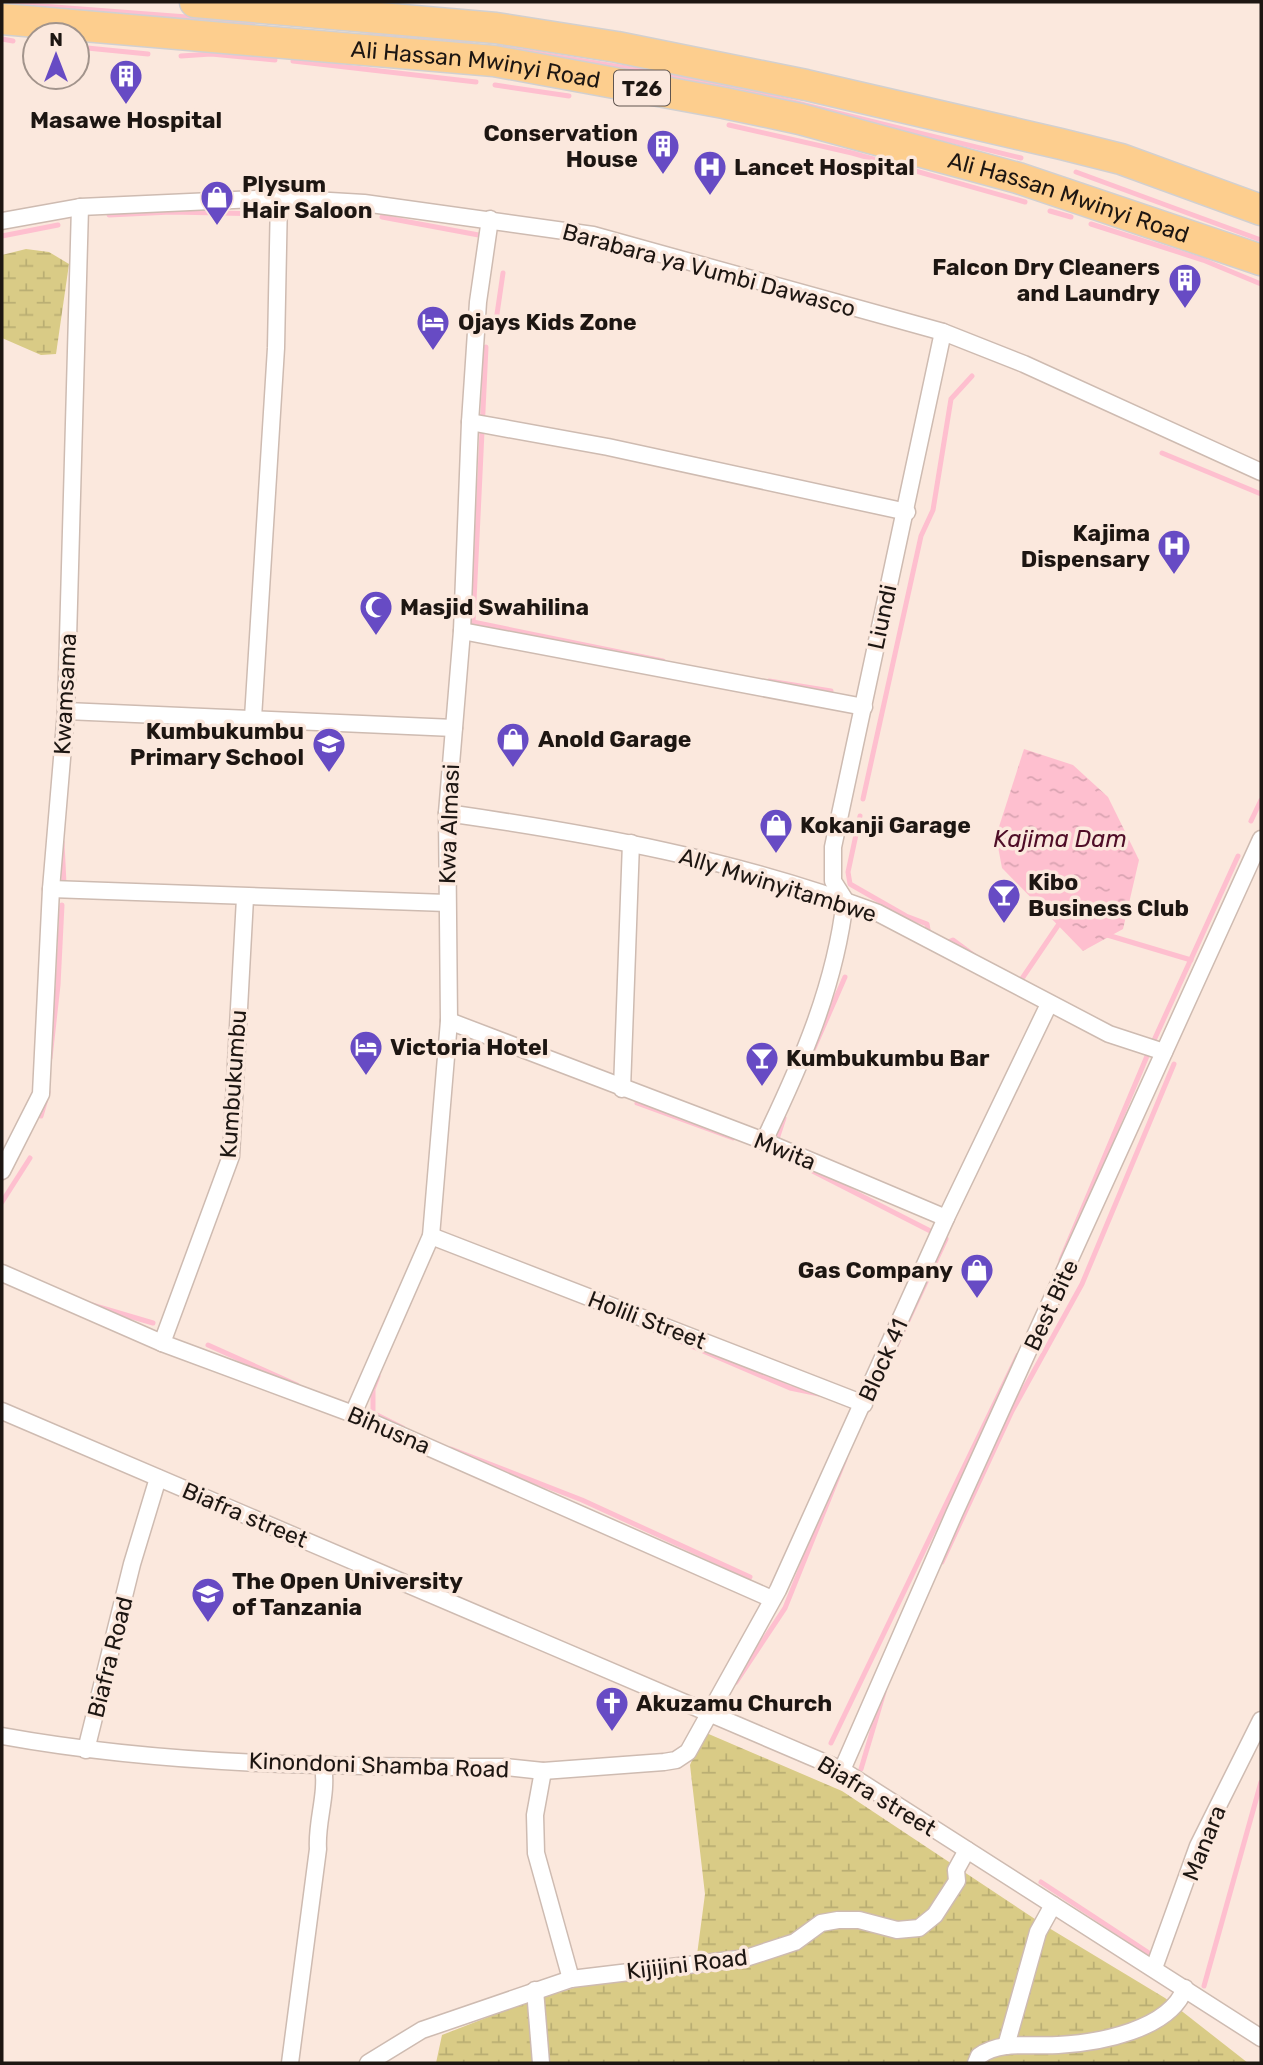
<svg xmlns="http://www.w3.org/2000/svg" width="1263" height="2065" font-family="Rubik,sans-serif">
<defs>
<pattern id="wetland-marsh" width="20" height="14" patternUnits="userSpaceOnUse" patternTransform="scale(1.75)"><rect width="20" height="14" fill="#d9cb86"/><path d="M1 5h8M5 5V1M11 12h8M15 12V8" fill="none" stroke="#baae73"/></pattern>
<pattern id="water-ripples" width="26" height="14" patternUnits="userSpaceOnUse" patternTransform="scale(1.75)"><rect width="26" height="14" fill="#febfcf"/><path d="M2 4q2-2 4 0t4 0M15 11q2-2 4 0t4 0" fill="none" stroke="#d9a3b1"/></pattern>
</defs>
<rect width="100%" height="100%" fill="#fbe8dd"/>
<g fill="url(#wetland-marsh)">
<path d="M26 249 49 252 69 264 56 354 41 355 2 338V255Z"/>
<path d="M704 1732 842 1791 1044 1925 1165 1998 1248 2063H436L442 2035 527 2002 601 1980 695 1970 705 1894 690 1765Z"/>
</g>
<path fill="url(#water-ripples)" d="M1024 749 1073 765 1108 797 1139 860 1123 929 1083 951 1002 868 996 836Z"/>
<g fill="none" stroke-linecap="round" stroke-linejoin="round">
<g stroke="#febfcf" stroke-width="5">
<path d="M2 3 253 22"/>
<path d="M364 31 471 44"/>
<path d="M2 39 13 41"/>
<path d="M77 47 148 54"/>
<path d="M498 47 712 82 1021 158"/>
<path d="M181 56 211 54 275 60"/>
<path d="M293 61 476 82"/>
<path d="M495 85 569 96"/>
<path d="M729 125 852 153 1025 202"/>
<path d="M1076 172 1261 240"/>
<path d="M1050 211 1071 217"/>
<path d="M109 215 171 212 268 214"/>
<path d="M382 217 484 236"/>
<path d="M1091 224 1203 260 1261 284"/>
<path d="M2 236 58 225"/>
<path d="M497 314 503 273"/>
<path d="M486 347 473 622 663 661"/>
<path d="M1162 453 1261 494"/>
<path d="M769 681 831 691"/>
<path d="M863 799 921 536 933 510 951 399 972 376"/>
<path d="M860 816 848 872 850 884 906 916 927 924 929 935"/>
<path d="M1251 821 1261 800"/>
<path d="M62 842 64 884"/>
<path d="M1104 934 1191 960"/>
<path d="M946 943 953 940 976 957"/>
<path d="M1019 983 1061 921"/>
<path d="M810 1057 845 977"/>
<path d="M50 1058 58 985 62 905"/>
<path d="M637 1103 733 1138"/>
<path d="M41 1116 48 1092"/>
<path d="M775 1145 784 1118"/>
<path d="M791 1160 946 1239 883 1374"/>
<path d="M2 1202 30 1158"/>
<path d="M1061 1260 1150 1049 1238 856"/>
<path d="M92 1305 153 1323"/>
<path d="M675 1339 790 1388 819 1394"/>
<path d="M208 1345 297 1385"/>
<path d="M378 1376 373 1389V1413L403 1428"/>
<path d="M451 1449 582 1500 750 1577"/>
<path d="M942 1562 1012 1411 1082 1284 1174 1064"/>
<path d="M736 1682 785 1608 845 1459"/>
<path d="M831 1743 1018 1355"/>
<path d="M861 1769 884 1692"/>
<path d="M1041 1882 1152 1955"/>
<path d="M1204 1986 1261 1782"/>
</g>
<defs>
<g id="street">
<path d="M2 221 80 207 279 198 364 203 593 235 943 332 1024 364 1261 472"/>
<path d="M470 422 608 447 907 512"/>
<path d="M462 631 864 707"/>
<path d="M66 711 454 728"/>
<path d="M253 718 276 348 279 198"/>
<path d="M447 813C593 834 739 860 878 913L1109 1034 1164 1052"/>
<path d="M51 889 447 903"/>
<path d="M449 1021 764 1141 946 1218"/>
<path d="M622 1089 631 843"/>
<path d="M764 1141C801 1064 835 987 845 900L833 881V847L943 332"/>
<path d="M2 1171 41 1094 51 889 66 711 80 207"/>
<path d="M431 1236 864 1404"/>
<path d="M2 1273 162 1343 353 1414 772 1599"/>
<path d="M162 1343 231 1156 245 898"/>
<path d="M2 1411 842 1770 1261 2038"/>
<path d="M353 1414 431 1236 449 1021 447 813 462 631 470 422 478 302 490 219"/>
<path d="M2 1736C167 1766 338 1767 506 1767L543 1771 664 1762 676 1760 688 1752 778 1590 946 1218 1049 1004"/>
<path d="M86 1750 132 1564 158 1478"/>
<path d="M842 1770 954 1514 1261 839"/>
<path d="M543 1771 535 1815 536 1853 571 1979"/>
<path d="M1154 1968 1198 1846 1261 1720"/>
<path d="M535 1990 541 2063"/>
<path d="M1006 2046 1038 1932 1053 1905"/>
<path d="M290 2063 318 1849C316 1821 328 1795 323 1765"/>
<path d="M368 2063 422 2030 571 1979 746 1958 795 1942 821 1923 838 1920H859L897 1930 919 1928 935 1915 957 1881 956 1870 967 1850"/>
<path d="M976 2063 979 2056C1001 2040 1032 2047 1058 2045 1098 2043 1170 2030 1185 1988"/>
</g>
<g id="highway">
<path d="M195 2 496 28 617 47 806 85 1061 144 1121 159 1261 210"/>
<path id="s1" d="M2 19 494 61 724 103 800 119 1018 178 1261 260"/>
</g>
</defs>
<use href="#street" stroke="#cebbb1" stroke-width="19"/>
<use href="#highway" stroke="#d2d0d0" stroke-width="33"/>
<use href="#street" stroke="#fff" stroke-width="16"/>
<use href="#highway" stroke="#fdce8e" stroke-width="30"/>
</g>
<defs>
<symbol id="building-pin" viewBox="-11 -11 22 30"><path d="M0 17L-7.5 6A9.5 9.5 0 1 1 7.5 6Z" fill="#674bc4" stroke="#fbe8dd"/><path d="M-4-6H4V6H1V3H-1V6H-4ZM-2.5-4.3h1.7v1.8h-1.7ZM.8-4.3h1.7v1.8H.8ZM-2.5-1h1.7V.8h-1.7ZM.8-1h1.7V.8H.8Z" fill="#fff"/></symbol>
<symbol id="hospital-pin" viewBox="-11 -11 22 30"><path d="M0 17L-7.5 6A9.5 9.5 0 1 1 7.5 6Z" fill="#674bc4" stroke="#fbe8dd"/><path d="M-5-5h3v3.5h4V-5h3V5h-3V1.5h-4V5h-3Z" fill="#fff"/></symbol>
<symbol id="shop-pin" viewBox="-11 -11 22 30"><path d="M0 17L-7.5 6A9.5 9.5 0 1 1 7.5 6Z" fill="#674bc4" stroke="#fbe8dd"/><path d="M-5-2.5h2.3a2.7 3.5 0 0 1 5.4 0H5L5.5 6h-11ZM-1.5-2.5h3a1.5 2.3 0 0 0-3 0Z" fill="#fff"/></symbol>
<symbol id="hotel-pin" viewBox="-11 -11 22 30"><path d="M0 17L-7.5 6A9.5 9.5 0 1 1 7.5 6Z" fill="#674bc4" stroke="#fbe8dd"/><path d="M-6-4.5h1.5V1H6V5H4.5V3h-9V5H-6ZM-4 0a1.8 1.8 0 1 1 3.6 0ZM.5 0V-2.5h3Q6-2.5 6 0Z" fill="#fff"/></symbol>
<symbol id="mosque-pin" viewBox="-11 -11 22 30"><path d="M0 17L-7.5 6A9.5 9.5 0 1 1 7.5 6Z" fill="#674bc4" stroke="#fbe8dd"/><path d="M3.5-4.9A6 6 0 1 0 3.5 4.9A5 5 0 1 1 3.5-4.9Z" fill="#fff"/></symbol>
<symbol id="school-pin" viewBox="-11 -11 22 30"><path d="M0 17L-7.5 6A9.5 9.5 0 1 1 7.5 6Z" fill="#674bc4" stroke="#fbe8dd"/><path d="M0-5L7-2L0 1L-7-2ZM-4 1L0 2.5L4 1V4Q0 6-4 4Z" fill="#fff"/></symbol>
<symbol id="bar-pin" viewBox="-11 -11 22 30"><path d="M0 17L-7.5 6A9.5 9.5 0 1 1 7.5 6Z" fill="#674bc4" stroke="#fbe8dd"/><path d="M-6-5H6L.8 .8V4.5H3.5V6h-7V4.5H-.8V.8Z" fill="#fff"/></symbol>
<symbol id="university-pin" viewBox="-11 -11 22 30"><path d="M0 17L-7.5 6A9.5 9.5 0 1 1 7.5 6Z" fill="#674bc4" stroke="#fbe8dd"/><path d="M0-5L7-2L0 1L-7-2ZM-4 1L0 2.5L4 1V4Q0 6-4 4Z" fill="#fff"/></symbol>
<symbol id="church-pin" viewBox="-11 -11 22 30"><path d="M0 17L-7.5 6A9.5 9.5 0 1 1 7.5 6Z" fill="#674bc4" stroke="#fbe8dd"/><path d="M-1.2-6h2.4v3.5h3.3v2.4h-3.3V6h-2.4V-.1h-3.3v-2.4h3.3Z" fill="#fff"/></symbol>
</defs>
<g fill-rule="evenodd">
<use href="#building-pin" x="107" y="57" width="38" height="52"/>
<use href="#building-pin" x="644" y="127" width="38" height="52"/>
<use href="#hospital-pin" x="691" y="148" width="38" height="52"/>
<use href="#shop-pin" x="198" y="178" width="38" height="52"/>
<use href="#building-pin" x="1166" y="261" width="38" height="52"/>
<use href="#hotel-pin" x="414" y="303" width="38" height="52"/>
<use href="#hospital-pin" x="1155" y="527" width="38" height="52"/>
<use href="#mosque-pin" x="357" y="588" width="38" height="52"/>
<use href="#shop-pin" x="494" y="720" width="38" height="52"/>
<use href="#school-pin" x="310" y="725" width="38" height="52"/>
<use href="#shop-pin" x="757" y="806" width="38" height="52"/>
<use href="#bar-pin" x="985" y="876" width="38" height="52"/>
<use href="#hotel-pin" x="347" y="1028" width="38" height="52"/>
<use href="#bar-pin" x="743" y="1039" width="38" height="52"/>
<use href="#shop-pin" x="958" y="1251" width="38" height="52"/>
<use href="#university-pin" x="189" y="1575" width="38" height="52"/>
<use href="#church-pin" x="593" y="1684" width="38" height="52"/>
</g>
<g text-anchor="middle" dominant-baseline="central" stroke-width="7" stroke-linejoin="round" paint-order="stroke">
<rect fill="#fbe8dd" stroke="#60554f" stroke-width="2" x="614" y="70.5" width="56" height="35" rx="5"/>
<g font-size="21" font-weight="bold" fill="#1d1612">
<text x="642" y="88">T26</text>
</g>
<g font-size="23" fill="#1d1612" stroke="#fbe8dd">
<text stroke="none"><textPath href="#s1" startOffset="476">Ali Hassan Mwinyi Road</textPath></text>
<text stroke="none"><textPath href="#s1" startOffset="1085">Ali Hassan Mwinyi Road</textPath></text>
<text transform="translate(709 270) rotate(15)">Barabara ya Vumbi Dawasco</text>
<text transform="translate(882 617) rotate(-78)">Liundi</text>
<text transform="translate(65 694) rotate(-87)">Kwamsama</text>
<text transform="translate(449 824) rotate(-88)">Kwa Almasi</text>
<text transform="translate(778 885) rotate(17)">Ally Mwinyitambwe</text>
<text transform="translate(233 1084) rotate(-86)">Kumbukumbu</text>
<text transform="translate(785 1151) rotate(22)">Mwita</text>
<text transform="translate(1051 1305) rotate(-65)">Best Bite</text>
<text transform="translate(647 1320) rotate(21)">Holili Street</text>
<text transform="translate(883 1360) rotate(-66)">Block 41</text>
<text transform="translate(389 1430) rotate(23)">Bihusna</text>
<text transform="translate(245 1515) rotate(23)">Biafra street</text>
<text transform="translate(110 1657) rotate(-76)">Biafra Road</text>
<text transform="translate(379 1765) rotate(2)">Kinondoni Shamba Road</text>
<text transform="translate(877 1796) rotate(31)">Biafra street</text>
<text transform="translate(1204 1843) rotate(-68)">Manara</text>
<text transform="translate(687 1964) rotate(-7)">Kijijini Road</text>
</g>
<g font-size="23" font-weight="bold" fill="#1d1612" stroke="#fbe8dd" text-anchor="start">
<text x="126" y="120" text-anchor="middle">Masawe Hospital</text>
<text x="638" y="133" text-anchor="end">Conservation<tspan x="638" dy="26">House</tspan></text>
<text x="734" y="167">Lancet Hospital</text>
<text x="242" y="184">Plysum<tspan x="242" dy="26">Hair Saloon</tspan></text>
<text x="1160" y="267" text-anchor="end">Falcon Dry Cleaners<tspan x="1160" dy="26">and Laundry</tspan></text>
<text x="458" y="322">Ojays Kids Zone</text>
<text x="1150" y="533" text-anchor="end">Kajima<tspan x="1150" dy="26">Dispensary</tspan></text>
<text x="400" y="607">Masjid Swahilina</text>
<text x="304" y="731" text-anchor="end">Kumbukumbu<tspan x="304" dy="26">Primary School</tspan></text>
<text x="538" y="739">Anold Garage</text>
<text x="800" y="825">Kokanji Garage</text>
<text x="1028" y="882">Kibo<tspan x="1028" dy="26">Business Club</tspan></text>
<text x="390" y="1047">Victoria Hotel</text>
<text x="786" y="1058">Kumbukumbu Bar</text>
<text x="953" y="1270" text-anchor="end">Gas Company</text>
<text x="232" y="1581">The Open University<tspan x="232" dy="26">of Tanzania</tspan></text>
<text x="636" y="1703">Akuzamu Church</text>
</g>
<g font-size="24" font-style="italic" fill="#4f0d27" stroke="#fbe8dd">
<text x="1060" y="839">Kajima Dam</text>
</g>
</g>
<rect width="1263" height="2065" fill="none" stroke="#1d1612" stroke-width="7"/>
<g transform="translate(56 56)"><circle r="33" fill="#fbe8dd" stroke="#a2948c" stroke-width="2"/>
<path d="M0-5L12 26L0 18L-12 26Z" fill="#674bc4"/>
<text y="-10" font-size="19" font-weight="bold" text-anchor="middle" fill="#1d1612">N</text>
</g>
</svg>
